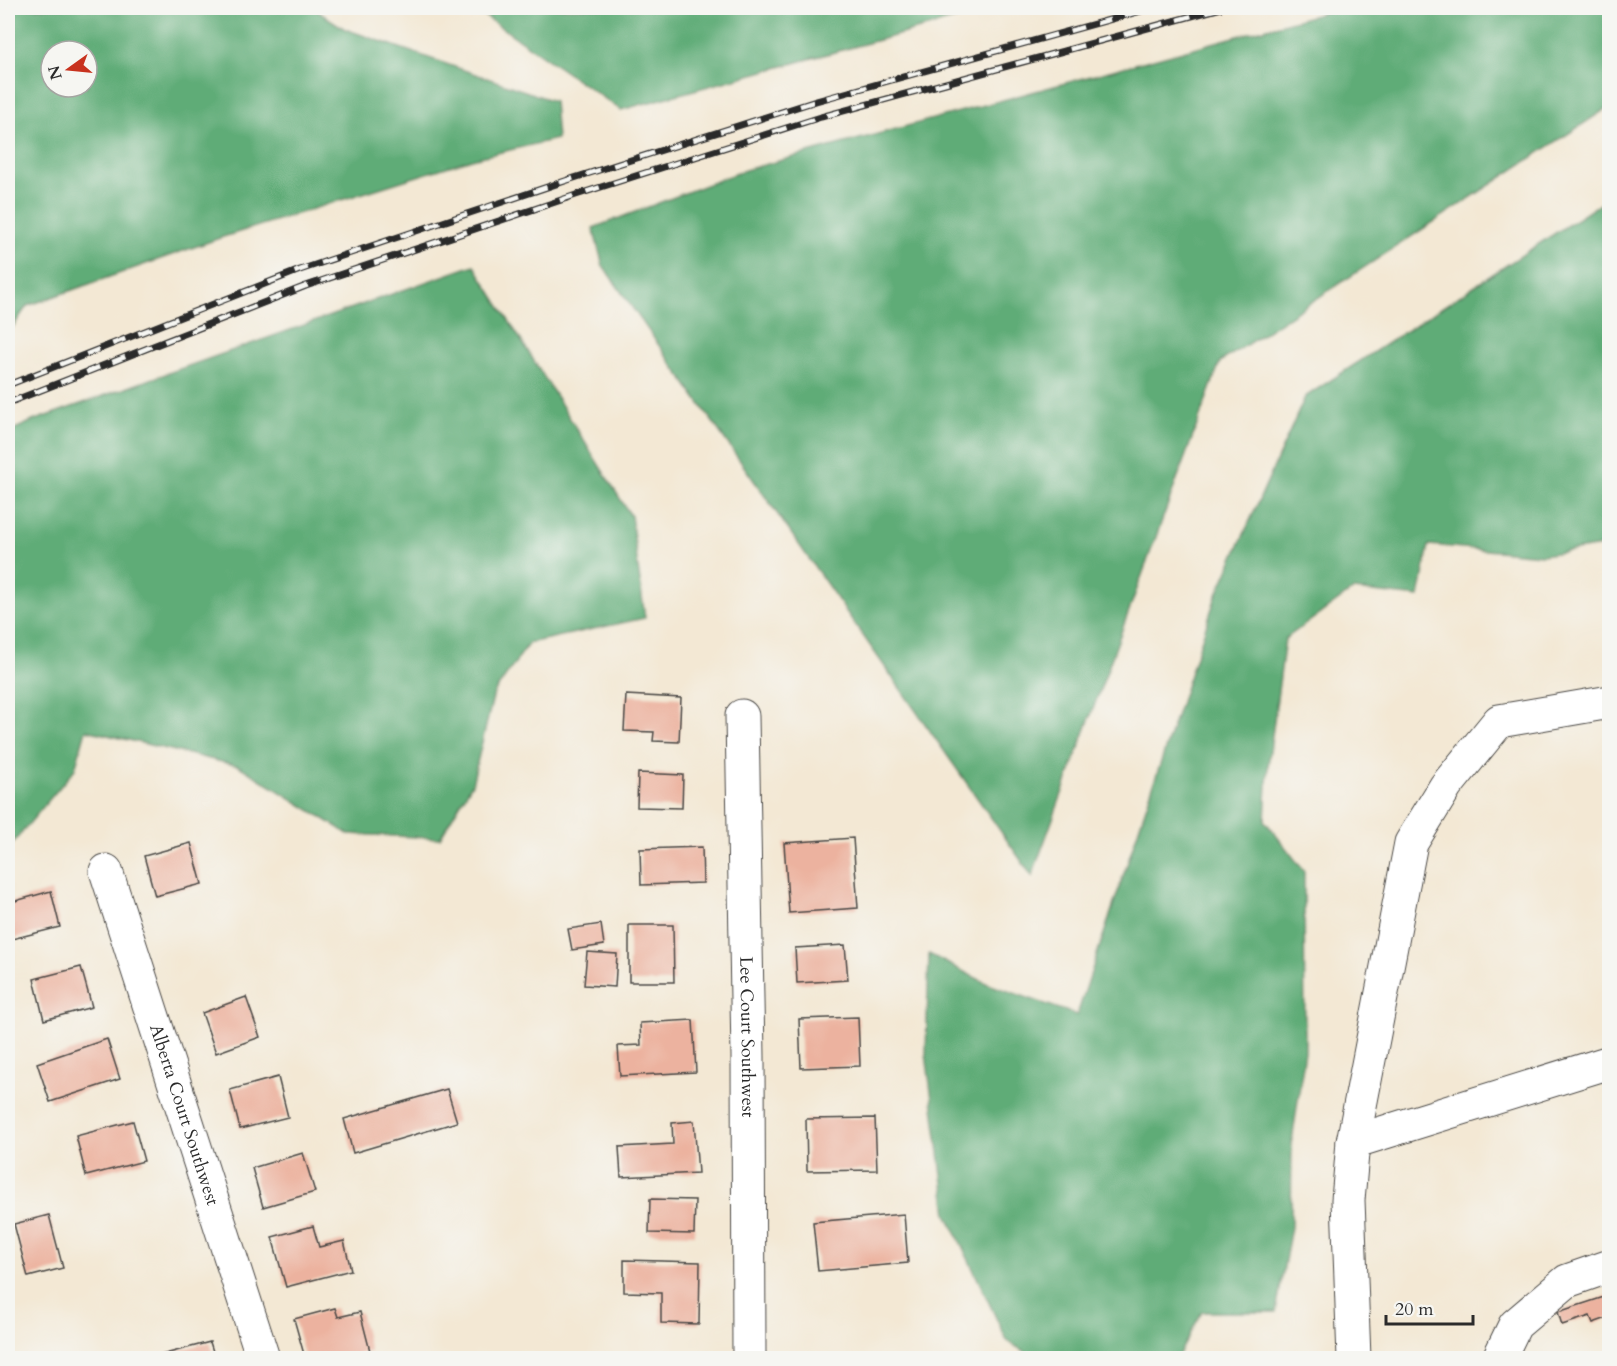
<svg xmlns="http://www.w3.org/2000/svg" width="1617" height="1366" font-family="Cardo,serif">
<rect width="100%" height="100%" fill="#f6f6f2"/>
<filter id="ink" filterUnits="userSpaceOnUse"><feTurbulence type="fractalNoise" baseFrequency=".0167" numOctaves="2"/><feDisplacementMap in="SourceGraphic" scale="12" xChannelSelector="R" yChannelSelector="G"/><feConvolveMatrix kernelMatrix="1 2 1 2 8 2 1 2 1" color-interpolation-filters="sRGB"/></filter>
<filter id="wash" filterUnits="userSpaceOnUse"><feTurbulence type="fractalNoise" baseFrequency=".008" numOctaves="4" result="noise"/><feDisplacementMap in="SourceGraphic" scale="24" xChannelSelector="R" yChannelSelector="G"/><feGaussianBlur stdDeviation="1.35" result="paint"/><feColorMatrix in="noise" values="0 0 0 0 0 0 0 0 0 0 0 0 0 0 0 0 0 1.4 0 .05"/><feComposite in="paint" operator="in"/></filter>
<g filter="url(#wash)">
<rect width="100%" height="100%" fill="#f3e8d4"/>
<g fill="#5eac77" stroke="#446c51" stroke-width="1.5" fill-rule="evenodd">
<path d="M8 8H313L345 29 554 101 557 139 472 159 220 238 27 306 8 334ZM51 51H87V87H51Z"/>
<path d="M473 8H997L621 110Z"/>
<path d="M1341 8H1609V107L1220 362 1032 876 603 266 593 228 745 170Z"/>
<path d="M1609 198V545L1542 555 1429 545 1419 597 1353 590 1285 639 1268 766 1265 821 1304 871 1305 1051 1292 1142 1291 1227 1276 1312H1202L1177 1358H1035L1007 1341 947 1214 926 1054 929 954 988 984 1077 1015 1215 599 1305 397Z"/>
<path d="M474 265 631 516 645 618 529 643 494 693 472 784 440 838 348 834 239 766 86 730 75 769 8 849V432L35 420Z"/>
</g>
<g id="blocks">
<g fill="#ecb29f">
<path d="M626 695 681 698 679 742 653 741 654 732 624 731Z"/>
<path d="M638 773 683 775 682 808 637 807Z"/>
<path d="M853 838 858 908 789 913 784 843Z"/>
<path d="M191 843 202 884 155 896 144 856Z"/>
<path d="M702 847 703 883 641 885 640 849Z"/>
<path d="M51 891 60 927 8 940V903Z"/>
<path d="M601 924 604 945 572 950 568 929Z"/>
<path d="M629 925H673L674 982H629Z"/>
<path d="M845 945 848 980 797 983 795 948Z"/>
<path d="M587 952 617 954 615 987 584 985Z"/>
<path d="M81 967 92 1007 44 1020 34 979Z"/>
<path d="M246 997 260 1037 216 1053 202 1013Z"/>
<path d="M858 1017 860 1066 801 1068 799 1019Z"/>
<path d="M693 1020 696 1072 620 1076 618 1046 641 1045 640 1023Z"/>
<path d="M107 1039 120 1079 50 1102 37 1063Z"/>
<path d="M278 1077 288 1117 240 1129 230 1090Z"/>
<path d="M447 1089 457 1122 353 1153 344 1119Z"/>
<path d="M875 1118 877 1170 807 1171 806 1119Z"/>
<path d="M133 1121 144 1161 86 1176 76 1136Z"/>
<path d="M694 1121 698 1173 621 1177 619 1147 673 1144 672 1123Z"/>
<path d="M303 1153 315 1192 263 1207 252 1168Z"/>
<path d="M650 1199 695 1200 694 1234 649 1233Z"/>
<path d="M904 1214 908 1263 818 1271 813 1222Z"/>
<path d="M49 1215 63 1268 28 1277 14 1224Z"/>
<path d="M313 1226 319 1247 344 1241 351 1270 286 1287 272 1237Z"/>
<path d="M624 1260 700 1262 699 1324 661 1323V1293L624 1292Z"/>
<path d="M1610 1295V1317L1593 1323 1590 1316 1562 1325 1558 1312Z"/>
<path d="M335 1308 338 1317 360 1312 370 1351 341 1358H305L294 1319Z"/>
<path d="M210 1342 215 1358H150Z"/>
</g>
</g>
</g>
<g filter="url(#ink)">
<use href="#blocks" fill-opacity="0" stroke="#494744" stroke-width="1.5"/>
<g fill="none" stroke-linecap="round" stroke-linejoin="round">
<defs>
<g id="minor">
<path id="s1" d="M742 716 748 1056 749 1358"/>
<path id="s2" d="M106 871 263 1358"/>
<path d="M1353 1142 1610 1062"/>
<path d="M1354 1358 1348 1200 1353 1142 1411 843 1446 786 1499 721 1610 702"/>
<path d="M1499 1358 1515 1325 1567 1281 1610 1266"/>
</g>
</defs>
<use href="#minor" stroke="#494744" stroke-width="35"/>
<use href="#minor" stroke="#fff" stroke-width="33"/>
<defs>
<g id="rail">
<path d="M8 385 300 270 571 179 816 101 1152 8"/>
<path d="M8 403 306 286 576 195 821 117 1221 8"/>
</g>
</defs>
<use href="#rail" stroke="#2b2b2b" stroke-width="7"/>
<use href="#rail" stroke="#f6f6f2" stroke-width="4.5" stroke-dasharray="14" stroke-linecap="butt"/>
</g>
</g>
<g text-anchor="middle" dominant-baseline="central" stroke-width="4.5" stroke-linejoin="round" paint-order="stroke">
<g font-size="18" fill="#2b2b2b" stroke="#f6f6f2">
<text stroke="none"><textPath href="#s1" startOffset="321">Lee Court Southwest</textPath></text>
<text stroke="none"><textPath href="#s2" startOffset="256">Alberta Court Southwest</textPath></text>
</g>
</g>
<rect width="1617" height="1366" fill="none" stroke="#f6f6f2" stroke-width="30"/>
<g transform="translate(69 69) rotate(255)"><circle r="28" fill="#f6f6f2" stroke="#a5a5a2" stroke-width="1.5"/>
<path d="M0-4.5L10 22L0 15L-10 22Z" fill="#c8321e"/>
<text y="-9" font-size="16" font-weight="bold" text-anchor="middle" fill="#2b2b2b">N</text>
</g>
<path d="M1386 1315v9h87v-9" fill="none" stroke="#2b2b2b" stroke-width="3"/>
<text x="1395" y="1315" font-size="18" fill="#2b2b2b" stroke="#f6f6f2" stroke-width="4.5" paint-order="stroke">20 m</text>
</svg>
